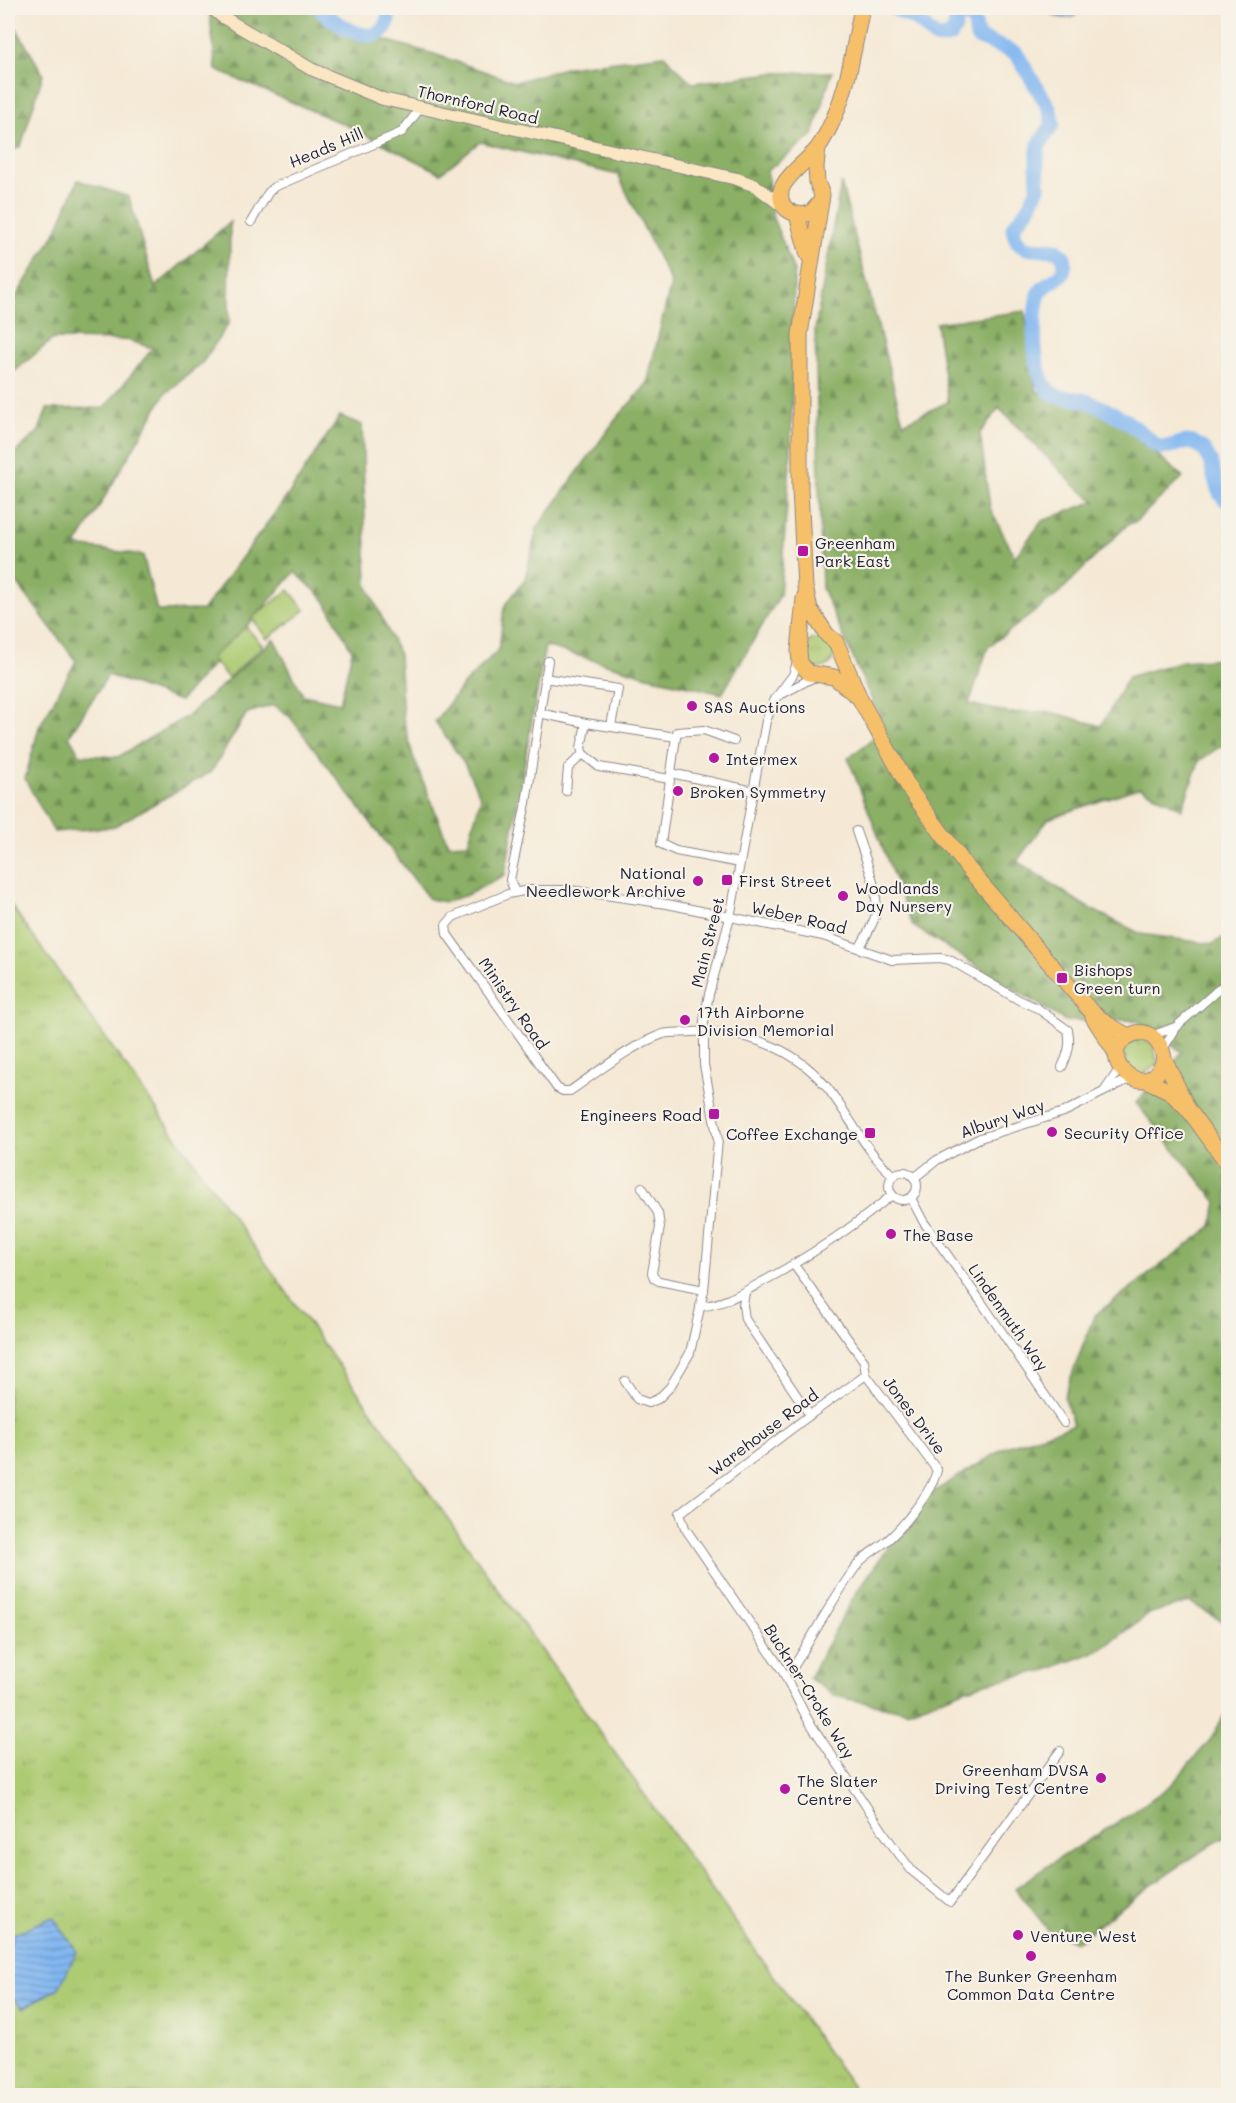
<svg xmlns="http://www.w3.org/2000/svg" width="1236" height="2103" font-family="Mali,sans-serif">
<defs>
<pattern id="grass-tufts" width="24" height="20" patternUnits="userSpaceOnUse" patternTransform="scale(1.5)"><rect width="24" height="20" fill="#adcb73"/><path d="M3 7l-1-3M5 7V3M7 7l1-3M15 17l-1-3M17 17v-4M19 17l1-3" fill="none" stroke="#95ae64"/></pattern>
<pattern id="forest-firs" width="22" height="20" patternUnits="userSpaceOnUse" patternTransform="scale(1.5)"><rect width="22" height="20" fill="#8aaf65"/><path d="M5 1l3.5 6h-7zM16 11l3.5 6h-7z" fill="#708e54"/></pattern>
<pattern id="water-rules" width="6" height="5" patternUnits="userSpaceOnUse" patternTransform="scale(1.5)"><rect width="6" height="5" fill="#82b7f1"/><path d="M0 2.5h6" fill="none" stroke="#6a94c4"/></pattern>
</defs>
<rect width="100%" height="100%" fill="#f7f3e8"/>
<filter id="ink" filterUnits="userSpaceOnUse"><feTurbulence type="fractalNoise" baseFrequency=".0167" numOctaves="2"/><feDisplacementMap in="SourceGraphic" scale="12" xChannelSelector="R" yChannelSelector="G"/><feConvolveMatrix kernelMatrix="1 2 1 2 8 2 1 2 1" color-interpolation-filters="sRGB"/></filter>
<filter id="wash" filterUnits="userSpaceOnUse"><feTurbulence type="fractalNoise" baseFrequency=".008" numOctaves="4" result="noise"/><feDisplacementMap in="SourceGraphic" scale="24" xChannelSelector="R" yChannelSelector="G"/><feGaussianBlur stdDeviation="1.35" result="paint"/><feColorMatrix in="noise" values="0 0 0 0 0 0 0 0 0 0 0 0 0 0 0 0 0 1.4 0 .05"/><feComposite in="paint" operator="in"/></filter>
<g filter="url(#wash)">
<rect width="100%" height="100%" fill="#f5e9d5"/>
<g fill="url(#grass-tufts)" stroke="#687657" stroke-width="1.5">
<circle cx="819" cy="653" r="15"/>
<path d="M8 901 857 2093 865 2095H8Z"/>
<path d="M1143 1039 1153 1044 1158 1065 1138 1077 1129 1073 1123 1052 1130 1042Z"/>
</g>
<g fill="url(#forest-firs)" stroke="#566850" stroke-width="1.5" fill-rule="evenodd">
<path d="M209 8H306L346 29 434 54 515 82 568 67 664 55 692 83 773 73 832 72 813 135 767 171 773 218 794 271 791 451 780 595 722 694 658 679 545 646 505 875 467 895 445 902 429 899 290 717 274 705 247 713 211 772 113 827 54 832 25 779 39 727 76 661 8 571V459L39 431 47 409 104 408 153 348 126 340 53 339 8 377V301L12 303 55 234 78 180 129 197 155 287 230 222 229 323 202 363 165 394 76 546 143 555 157 611 203 610 288 495 340 416 362 425 367 585 399 655 403 718 413 756 448 844 468 843 481 798 464 763 435 721 464 684 499 649 504 607 525 579 537 528 616 419 647 384 671 283 618 175 480 142 441 173 348 126 216 70ZM295 572 324 599 352 651 340 703 303 695 274 639 187 716 118 757 80 755 69 736 108 675 180 701Z"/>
<path d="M8 14 43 74 21 146 8 153Z"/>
<path d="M841 183 903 423 948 402 936 323 1025 311 1036 391 1109 413 1183 477 1136 521 1127 525 1057 595 988 647 969 704 1010 713 1048 711 1101 726 1128 677 1182 661 1226 658 1228 664V741L1199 761 1182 809 1140 787 1048 819 1017 861 1085 906 1141 934 1212 944 1228 935V1625L1190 1602 1151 1613 1100 1650 1047 1670 981 1684 907 1711 834 1696 809 1678 854 1596 922 1499 1006 1447 1073 1425 1064 1396 1094 1316 1212 1226 1217 1202 1136 1103 1182 1052 1136 1020 1065 1021 913 926 848 758 885 730 822 588 815 330ZM999 408 1074 485 1095 501 1042 521 1015 557 990 508 980 433Z"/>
<path d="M1228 1708V1835C1175 1867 1125 1903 1077 1942L1049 1931 1015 1888 1061 1857 1128 1816 1172 1784 1211 1739Z"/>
</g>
<g fill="#adcb73" stroke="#687657" stroke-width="1.5">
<path d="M289 590 305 610 267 639 252 618Z"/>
<path d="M246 627 263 646 228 678 211 658Z"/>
</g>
<g fill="url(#water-rules)" stroke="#526c96" stroke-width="1.5">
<path d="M1049 8H1084C1074 19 1068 20 1054 16Z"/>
<path d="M53 1917 77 1951 59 1988 23 2008 8 1993V1951L13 1934Z"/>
</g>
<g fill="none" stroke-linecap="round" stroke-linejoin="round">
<g stroke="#82b7f1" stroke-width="15">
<path d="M319 8C331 21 372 50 386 26 390 20 387 13 389 8"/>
<path d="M894 8C902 13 914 17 921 23 931 32 934 43 951 35L955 28 956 20 966 14 975 23 977 37 1016 53 1049 108 1053 124 1039 145 1037 158 1038 188 1029 208 1013 227C1016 256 1037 248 1057 250L1064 257C1068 282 1049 278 1040 292 1034 303 1034 338 1035 351 1036 362 1040 381 1048 390 1058 400 1070 397 1082 400 1091 402 1100 407 1108 411 1120 416 1132 425 1142 433 1148 438 1152 445 1160 447 1173 449 1183 438 1196 444 1218 454 1209 489 1228 502"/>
</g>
</g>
</g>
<g filter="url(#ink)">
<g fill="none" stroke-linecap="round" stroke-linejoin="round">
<defs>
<g id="street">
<path d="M251 222 268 193 274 187 402 132 421 107"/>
<path d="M544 678 618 689 611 726"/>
<path d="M780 695 816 676"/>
<path d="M539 713 586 723 676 737 661 844 676 851 740 863"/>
<path d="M586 723 581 748 583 754 599 767 670 779"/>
<path d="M676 737 677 732 704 730 734 741"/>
<path d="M671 773 754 791"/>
<path d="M566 791 568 768 583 754"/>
<path d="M856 831C863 854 882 894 875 917 871 928 865 938 860 947"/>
<path d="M515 892 510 880 526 803 548 661"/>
<path d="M1151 1036 1178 1026"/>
<path d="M1163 1049 1178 1025 1228 981"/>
<path d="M1105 1090 1120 1068"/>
<circle cx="903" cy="1186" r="14"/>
<path d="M894 1176C865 1152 849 1114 825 1085 791 1045 741 1030 690 1032 682 1033 671 1032 663 1034 630 1046 599 1071 570 1091H563L557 1088 447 934 446 925 453 917 508 894 529 890H570L667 904 823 936 892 960 940 958 950 960 1019 1000 1037 1008 1068 1030C1071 1045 1068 1054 1062 1067"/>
<path d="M914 1178 937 1160 980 1138 1064 1112 1125 1081 1134 1080"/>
<path d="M642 1187 658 1213 660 1227 652 1273 654 1278 659 1281 704 1290"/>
<path d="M911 1198 923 1221 982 1303 1064 1423"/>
<path d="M794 1265 864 1361 866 1375 937 1470C932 1492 901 1530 883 1544 875 1550 864 1556 858 1564 834 1596 815 1633 794 1666"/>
<path d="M745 1292 743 1305 745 1319 810 1415"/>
<path d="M700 1306C721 1306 742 1293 760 1283 807 1258 851 1229 892 1195"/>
<path d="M866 1375 810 1415 680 1513 685 1528 782 1670 808 1720 893 1846 912 1871 950 1902 1060 1751"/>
<path d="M625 1381 637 1399 648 1403 658 1399 670 1387 690 1353 704 1290 718 1140 704 1065V1021L709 994 730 918 766 721 775 699 793 675 798 659"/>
</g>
<path id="secondary" d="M212 8 221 16 311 69 383 99 737 179 756 186 785 208"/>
<g id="highway">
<path d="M818 148 816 167 817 182 822 195 800 334V489L805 587 810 609 827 635 836 642 861 701 912 793 966 866 1089 1009 1104 1022 1128 1036"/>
<path d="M821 201 811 213C796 218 778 210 781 191 784 177 808 160 817 149 823 141 829 129 833 120 849 85 854 45 862 8"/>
<path d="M797 215 808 255"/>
<path d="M804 598 799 651 800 663 809 673 834 677 857 696"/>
<path d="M1093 1017 1117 1055"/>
<path d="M1164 1058C1152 1108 1092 1060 1127 1037 1146 1025 1161 1040 1164 1058L1188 1109"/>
<path d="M1146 1080 1169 1091 1188 1109 1228 1164"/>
</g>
</defs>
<use href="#street" stroke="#8c8688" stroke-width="10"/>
<use href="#secondary" stroke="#8c8688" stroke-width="14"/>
<use href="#highway" stroke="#8c8688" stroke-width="17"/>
<use href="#street" stroke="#fff" stroke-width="8"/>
<use href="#secondary" stroke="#fbe6c4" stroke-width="12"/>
<use href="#highway" stroke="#f6c06b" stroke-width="15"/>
</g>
</g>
<g fill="#b5179e" stroke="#f7f3e8" stroke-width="2">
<rect x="797" y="545" width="12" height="12" rx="3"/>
<circle cx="692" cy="706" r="6"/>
<circle cx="714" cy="758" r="6"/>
<circle cx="678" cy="791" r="6"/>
<rect x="721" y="874" width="12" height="12" rx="3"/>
<circle cx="698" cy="881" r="6"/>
<circle cx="843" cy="896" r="6"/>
<rect x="1056" y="972" width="12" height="12" rx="3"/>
<circle cx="685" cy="1020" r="6"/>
<rect x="708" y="1108" width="12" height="12" rx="3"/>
<circle cx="1052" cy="1132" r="6"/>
<rect x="864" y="1127" width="12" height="12" rx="3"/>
<circle cx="891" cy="1234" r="6"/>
<circle cx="1101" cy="1778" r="6"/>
<circle cx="785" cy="1789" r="6"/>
<circle cx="1018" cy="1935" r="6"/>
<circle cx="1031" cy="1956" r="6"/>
</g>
<g text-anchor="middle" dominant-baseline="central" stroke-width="4.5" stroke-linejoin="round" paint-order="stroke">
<g font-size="16" fill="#22223b" stroke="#f7f3e8">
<text transform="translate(478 104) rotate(13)">Thornford Road</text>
<text transform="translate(326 147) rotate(-23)">Heads Hill</text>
<text transform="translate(799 917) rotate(13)">Weber Road</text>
<text transform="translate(707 942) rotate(-76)">Main Street</text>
<text transform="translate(514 1003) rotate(55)">Ministry Road</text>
<text transform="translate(1002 1118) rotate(-19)">Albury Way</text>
<text transform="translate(1009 1317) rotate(55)">Lindenmuth Way</text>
<text transform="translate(915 1415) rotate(53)">Jones Drive</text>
<text transform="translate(763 1432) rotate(-37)">Warehouse Road</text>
<text transform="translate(810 1691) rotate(58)">Buckner-Croke Way</text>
</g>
<g font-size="16" fill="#22223b" stroke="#f7f3e8" text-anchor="start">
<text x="815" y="542">Greenham<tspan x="815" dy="18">Park East</tspan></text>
<text x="704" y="706">SAS Auctions</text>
<text x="726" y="758">Intermex</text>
<text x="690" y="791">Broken Symmetry</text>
<text x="686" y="872" text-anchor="end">National<tspan x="686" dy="18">Needlework Archive</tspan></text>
<text x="739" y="880">First Street</text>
<text x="855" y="887">Woodlands<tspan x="855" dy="18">Day Nursery</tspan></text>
<text x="1074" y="969">Bishops<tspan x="1074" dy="18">Green turn</tspan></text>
<text x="697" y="1011">17th Airborne<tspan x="697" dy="18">Division Memorial</tspan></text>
<text x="702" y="1114" text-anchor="end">Engineers Road</text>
<text x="1064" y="1132">Security Office</text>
<text x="858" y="1133" text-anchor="end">Coffee Exchange</text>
<text x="903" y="1234">The Base</text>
<text x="1089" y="1769" text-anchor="end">Greenham DVSA<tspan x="1089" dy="18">Driving Test Centre</tspan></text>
<text x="797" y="1780">The Slater<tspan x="797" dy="18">Centre</tspan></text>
<text x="1030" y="1935">Venture West</text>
<text x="1031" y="1975" text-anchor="middle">The Bunker Greenham<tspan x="1031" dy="18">Common Data Centre</tspan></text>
</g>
</g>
<rect width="1236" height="2103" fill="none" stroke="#f7f3e8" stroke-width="30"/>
</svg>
